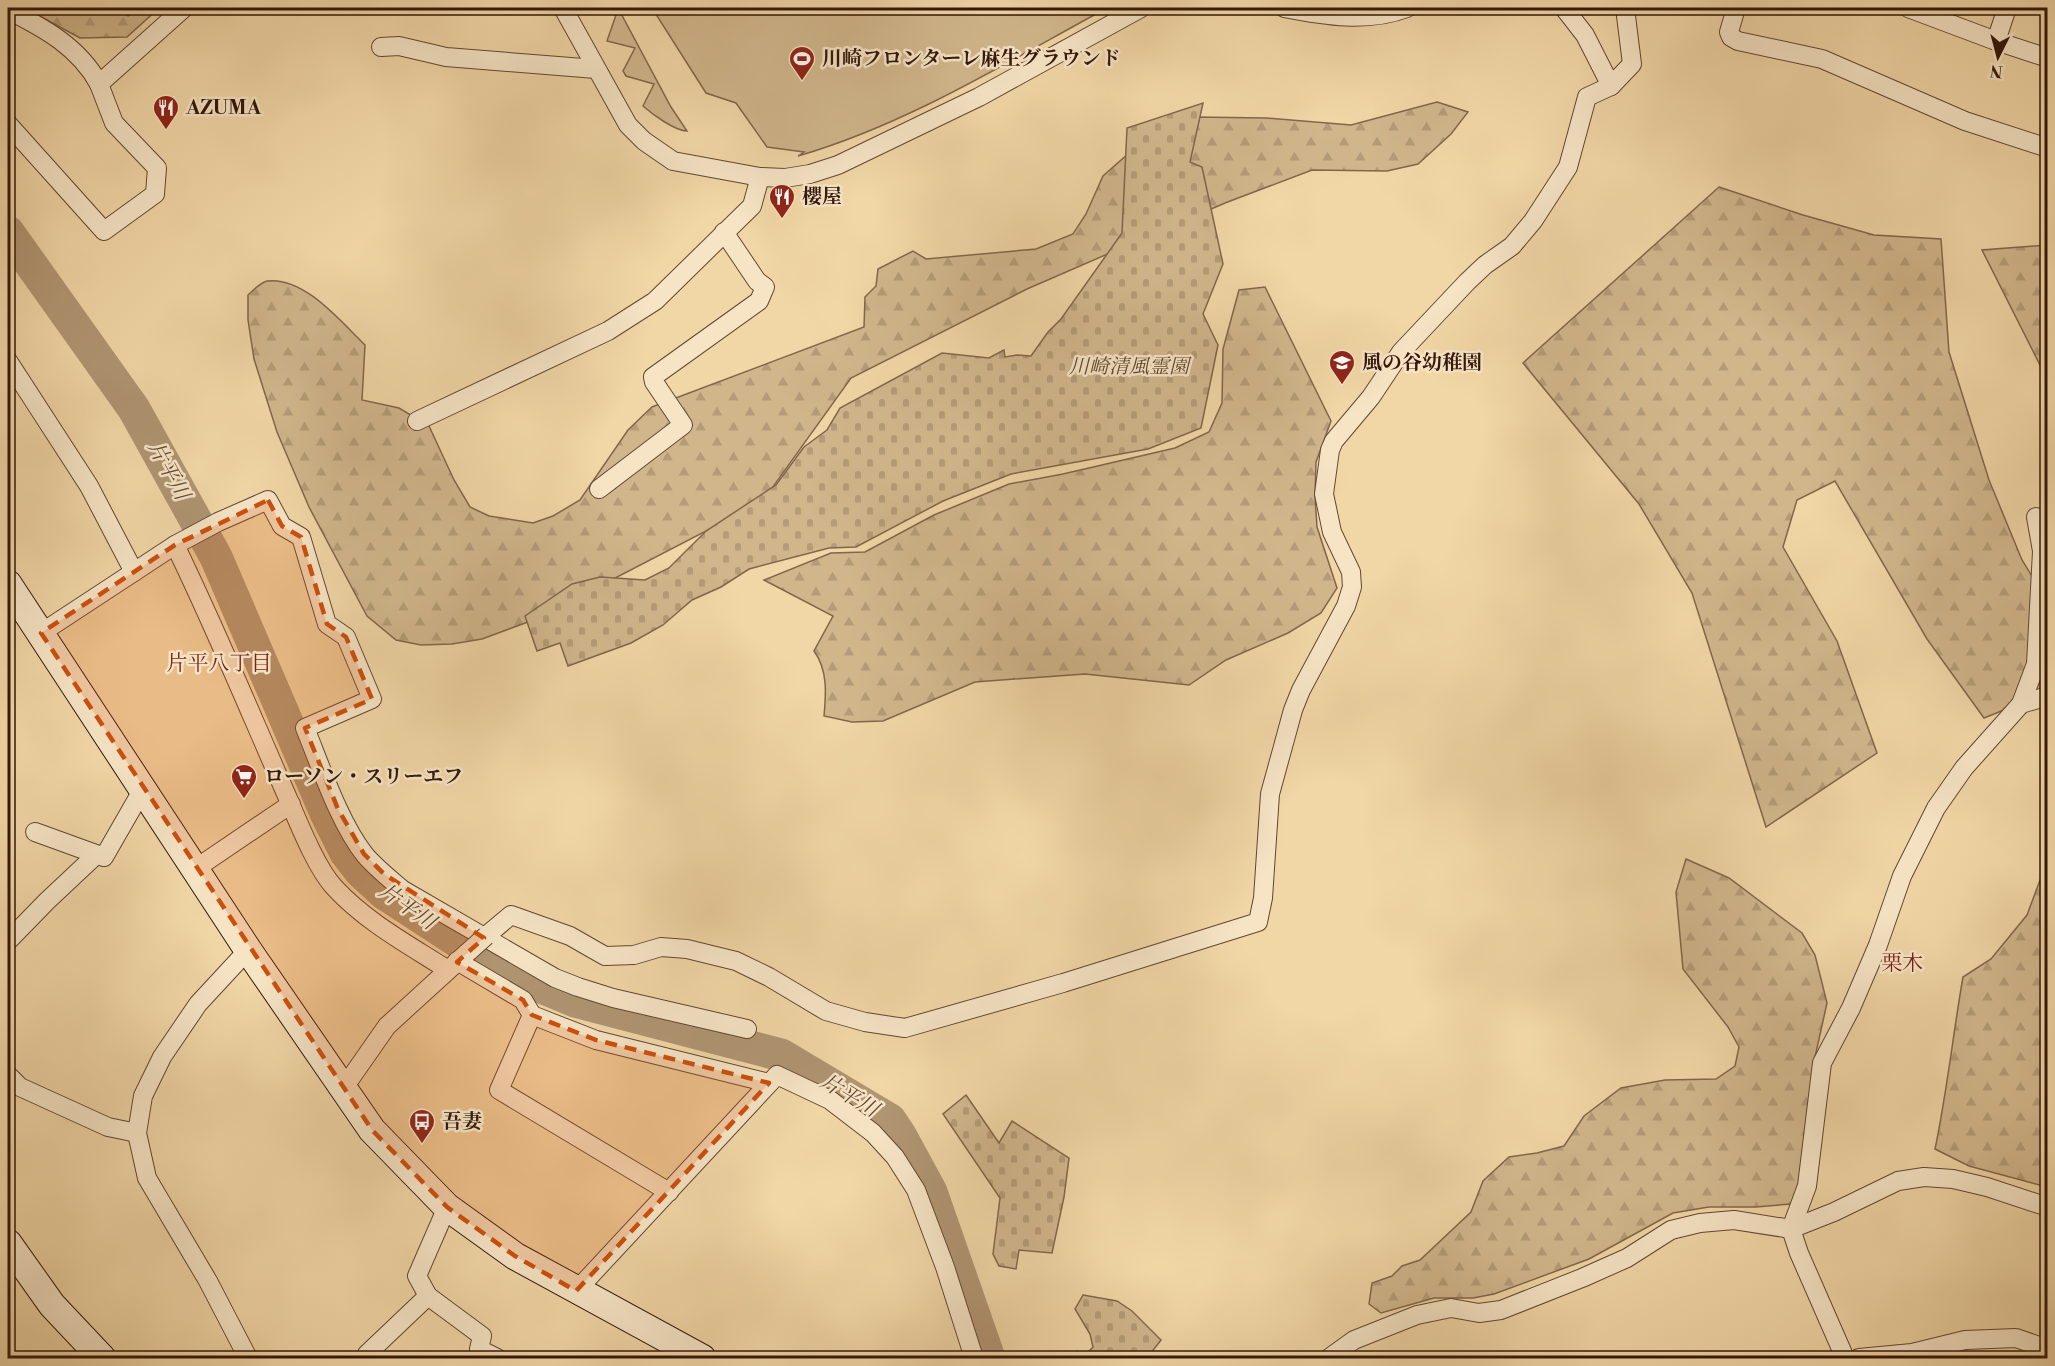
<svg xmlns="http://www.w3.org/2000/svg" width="2055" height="1366" font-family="'Libre Bodoni','Noto Serif JP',serif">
<defs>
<pattern id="forest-firs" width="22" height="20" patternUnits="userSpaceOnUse" patternTransform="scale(1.5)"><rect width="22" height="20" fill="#d1b68c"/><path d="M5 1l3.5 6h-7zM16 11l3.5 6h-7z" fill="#b49c78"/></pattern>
<pattern id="cemetery-stones" width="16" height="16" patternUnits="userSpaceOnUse" patternTransform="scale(1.5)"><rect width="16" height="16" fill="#d1b68c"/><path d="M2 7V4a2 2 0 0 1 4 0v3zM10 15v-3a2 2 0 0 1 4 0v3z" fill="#b49c78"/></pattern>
</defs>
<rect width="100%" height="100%" fill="#f1d6a6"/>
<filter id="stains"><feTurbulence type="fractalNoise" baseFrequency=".00333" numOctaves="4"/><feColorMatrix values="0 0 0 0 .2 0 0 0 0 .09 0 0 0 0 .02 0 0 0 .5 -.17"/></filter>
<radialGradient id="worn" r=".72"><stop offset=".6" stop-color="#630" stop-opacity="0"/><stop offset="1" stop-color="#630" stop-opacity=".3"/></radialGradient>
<g fill="#d1b68c" stroke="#82664c" stroke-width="1.5">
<path d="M602 8H618L671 107 687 131C675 131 652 114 643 106L654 84 626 76 623 71 635 48 607 41 616 15Z"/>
<path d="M652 8H1107C1007 62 908 124 798 156L804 152 767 147 736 103 706 93Z"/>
</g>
<g fill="url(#forest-firs)" stroke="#82664c" stroke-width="1.5">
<path d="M25 8H121L128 16 137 8H159L127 37 80 38Z"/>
<path d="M1437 102 1468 112 1451 134 1418 164 1387 171 1312 170 1225 203 1027 289 851 378 762 502 536 619 482 639 452 644 421 645 396 640 367 616 309 507 277 432 254 359 248 320V295C253 290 260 283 267 281 304 276 341 322 365 345L362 400 399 408 429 426 454 480 470 507 489 516 533 523 553 516 580 500 628 430 652 407 864 327 865 297 876 286 878 269 913 251 926 259 1036 249 1073 234 1086 214 1103 176 1136 147 1195 117 1266 118 1351 125Z"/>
<path d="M1719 187 1803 215 1874 235 1941 239 1949 352 1989 480 2022 560 2047 601V682L2026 701 1984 718 1927 639 1835 481 1797 500 1783 547 1837 641 1877 753 1766 827 1692 593 1639 504 1523 363Z"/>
<path d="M2047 245H2048L2047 379 1982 250Z"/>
<path d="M1265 287 1331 421 1316 462 1315 497 1317 527 1337 588 1321 613 1288 633 1226 660 1189 685 1085 674 975 682 883 721 852 722 824 716C826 694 828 670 814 651L833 616 764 580 831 553 865 552 934 515 1009 484 1063 474 1175 448 1209 432 1222 403 1223 349 1239 290Z"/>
<path d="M1686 859 1729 878 1802 933 1815 955 1827 1003 1813 1066 1804 1170 1791 1204 1756 1207H1709L1673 1213 1589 1259 1494 1294 1473 1298H1434L1381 1313 1369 1304 1372 1283 1392 1276 1402 1266 1420 1260 1471 1212 1483 1181 1509 1157 1537 1153 1564 1146 1584 1116 1621 1088 1665 1080 1716 1079 1735 1066 1739 1047 1728 1027 1683 969 1676 892Z"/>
<path d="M2047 871V1187L1969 1166 1935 1149C1947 1092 1953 1034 1963 977L1991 959 2027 915 2040 880Z"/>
</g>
<g fill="url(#cemetery-stones)" stroke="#82664c" stroke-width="1.5">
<path d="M1203 103 1190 162 1202 167 1223 264 1203 314 1218 345 1201 428 1148 449 1011 474 943 501 856 547 829 548 749 569 721 587 692 600 663 625 631 643 568 666 560 643 537 651 525 616 572 584 600 577 645 580 669 568 706 531 776 485 804 447 827 430 840 408 942 353 989 358 1004 350 1005 357 1017 355 1031 356 1048 332 1061 319 1122 233 1127 128Z"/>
<path d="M966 1095 999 1143 1012 1121 1069 1158 1064 1197 1052 1253 1019 1250 1016 1269 999 1266 993 1254 1000 1198 943 1114Z"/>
<path d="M1083 1295 1117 1301 1132 1311 1161 1340 1147 1358H1071L1077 1351 1084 1356 1093 1347 1090 1334 1075 1309Z"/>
</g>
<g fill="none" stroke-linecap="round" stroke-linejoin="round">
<path stroke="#b09572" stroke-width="33" d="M8 232 134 409 216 557 326 813 346 853 361 872 385 894 503 971 575 1001 781 1055 890 1120 900 1135 931 1192 989 1358"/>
<defs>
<g id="street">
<path d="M563 8 628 125 644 141 673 161 760 177 785 178 810 174 838 165 979 97 1141 8"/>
<path d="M1284 8C1325 16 1367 23 1407 8"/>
<path d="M1564 8 1585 35 1611 86 1632 64 1625 8"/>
<path d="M1736 8 1729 32 1731 37 1738 41 1822 59 1965 121 2048 148"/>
<path d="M1908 8 1996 41 2048 58"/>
<path d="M8 10C44 28 79 47 99 84L184 8"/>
<path d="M1996 41 2007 8"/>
<path d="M381 47 399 46 446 57 596 69"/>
<path d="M8 124 104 231 155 194 157 168 114 123 99 84"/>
<path d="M8 361 89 486 134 572"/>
<path d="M417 421 608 331 655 301 752 206 760 177"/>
<path d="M599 489 683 425 654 382 653 377 759 301 765 287 757 281 724 232"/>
<path d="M175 545C212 621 245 700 279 778 293 808 313 864 334 887 366 922 409 945 448 970"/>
<path d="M41 633 175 545 218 522 268 500 282 526 301 537 327 624 346 637 372 699 305 728C321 767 339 822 365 855 376 868 390 879 403 890L555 978 578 987 613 998 747 1029"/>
<path d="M2021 704 2036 664 2042 551 2036 517"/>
<path d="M35 832 104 857 143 789"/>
<path d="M195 869 291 804"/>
<path d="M486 936 511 915 570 936 605 956 634 955 661 947 687 949 736 961 769 977 826 1011 865 1022 905 1028 1063 983 1258 922 1263 898 1270 794 1293 710 1301 690 1346 606 1352 587 1351 572 1332 532 1324 494 1330 450 1334 441 1371 397 1401 352 1467 282 1485 265 1512 246 1533 221 1568 167 1587 97 1611 86"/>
<path d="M8 941 47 901 96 855"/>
<path d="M457 961 523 1000 532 1015"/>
<path d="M8 1075 20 1087 108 1127 137 1133"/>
<path d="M343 1089 387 1026 467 953"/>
<path d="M669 1192 499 1090 532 1015 596 1040 769 1083"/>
<path d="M447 1207 417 1276 428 1296 482 1336 479 1349 497 1358"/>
<path d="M576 1291 777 1075 830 1100 873 1133 895 1157 916 1190 945 1267 974 1358"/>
<path d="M248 1358 208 1281 147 1178 137 1133 143 1096 162 1057 198 1004 248 950"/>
<path d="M365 1358 367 1354 428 1296"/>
<path d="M1329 1358 1354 1340 1417 1315 1451 1308 1479 1313 1501 1310 1582 1278 1627 1258 1671 1230 1700 1223 1734 1220 1791 1229 1834 1212 1898 1181 1924 1177 1953 1179 1987 1187 2048 1207"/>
<path d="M1845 1358 1799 1253 1791 1229 1807 1186 1822 1063 1851 1008 1878 945 1902 876 1936 808 1964 768 2021 704 2048 696"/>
<path d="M1859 1358 1912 1353 1965 1340 2016 1338 2048 1349"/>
</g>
<g id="secondary">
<path d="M8 584 248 950 372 1130 447 1207 515 1256 702 1358"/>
<path d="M8 1243 52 1305 102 1358"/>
</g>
</defs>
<use href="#street" stroke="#624732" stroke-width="20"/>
<use href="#secondary" stroke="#32170c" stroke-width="29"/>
<use href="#street" stroke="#f6e4c5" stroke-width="18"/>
<use href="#secondary" stroke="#f6e4c5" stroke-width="27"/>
<defs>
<path id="street-bridge" d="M467 953 486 936"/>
</defs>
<use href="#street-bridge" stroke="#624732" stroke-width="20" stroke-linecap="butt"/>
<use href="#street-bridge" stroke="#f6e4c5" stroke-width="18"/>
</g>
<path fill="#cd4f0c" fill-opacity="0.2" stroke="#cd4f0c" stroke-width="4.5" stroke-dasharray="12 8" stroke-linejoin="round" d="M268 500 282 526 301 537 327 624 346 637 372 699 305 728 338 809 364 854 384 874 484 938 457 962 523 1000 532 1015 596 1040 769 1083 576 1291 515 1256 447 1207 372 1130 41 633 175 545Z"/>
<defs>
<symbol id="stadium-pin" viewBox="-11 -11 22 30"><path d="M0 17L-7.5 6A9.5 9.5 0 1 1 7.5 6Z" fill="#8f2418" stroke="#f6e4c5"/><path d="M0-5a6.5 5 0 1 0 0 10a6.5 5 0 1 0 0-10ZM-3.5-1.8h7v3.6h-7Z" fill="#fff"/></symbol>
<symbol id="restaurant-pin" viewBox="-11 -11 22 30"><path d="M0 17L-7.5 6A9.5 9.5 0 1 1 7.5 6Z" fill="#8f2418" stroke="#f6e4c5"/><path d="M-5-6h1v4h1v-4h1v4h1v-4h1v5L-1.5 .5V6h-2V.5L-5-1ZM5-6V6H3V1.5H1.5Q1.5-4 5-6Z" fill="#fff"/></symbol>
<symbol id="school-pin" viewBox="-11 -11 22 30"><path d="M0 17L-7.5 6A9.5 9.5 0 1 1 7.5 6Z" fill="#8f2418" stroke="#f6e4c5"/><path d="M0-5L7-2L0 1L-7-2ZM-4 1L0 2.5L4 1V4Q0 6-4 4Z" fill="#fff"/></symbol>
<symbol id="supermarket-pin" viewBox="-11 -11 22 30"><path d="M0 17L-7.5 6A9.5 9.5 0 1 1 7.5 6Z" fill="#8f2418" stroke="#f6e4c5"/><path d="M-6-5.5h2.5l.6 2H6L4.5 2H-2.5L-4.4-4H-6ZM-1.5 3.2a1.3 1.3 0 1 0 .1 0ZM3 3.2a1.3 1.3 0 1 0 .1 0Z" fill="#fff"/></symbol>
<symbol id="bus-pin" viewBox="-11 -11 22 30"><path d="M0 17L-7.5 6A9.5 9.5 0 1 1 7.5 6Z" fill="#8f2418" stroke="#f6e4c5"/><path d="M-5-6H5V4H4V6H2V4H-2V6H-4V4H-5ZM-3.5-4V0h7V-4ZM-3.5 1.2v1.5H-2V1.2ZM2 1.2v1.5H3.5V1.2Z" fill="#fff"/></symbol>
</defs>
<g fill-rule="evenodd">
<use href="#stadium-pin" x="787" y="44" width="30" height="40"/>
<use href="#restaurant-pin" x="151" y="93" width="30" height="40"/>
<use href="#restaurant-pin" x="767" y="182" width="30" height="40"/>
<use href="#school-pin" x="1327" y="348" width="30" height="40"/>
<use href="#supermarket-pin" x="229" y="762" width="30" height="40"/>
<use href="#bus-pin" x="407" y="1107" width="30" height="40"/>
</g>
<g text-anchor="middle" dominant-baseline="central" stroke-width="5" stroke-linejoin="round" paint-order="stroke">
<g font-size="20" font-weight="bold" fill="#32170c" stroke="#f6e4c5" text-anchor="start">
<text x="822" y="59">川崎フロンターレ麻生グラウンド</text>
<text x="186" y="108">AZUMA</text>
<text x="802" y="197">櫻屋</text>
<text x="1362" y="363">風の谷幼稚園</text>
<text x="264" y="777">ローソン・スリーエフ</text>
<text x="442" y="1122">吾妻</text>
</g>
<g font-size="20" font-style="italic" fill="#624732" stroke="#f6e4c5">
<text x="1129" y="367">川崎清風霊園</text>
</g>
<g font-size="21" font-style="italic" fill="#644935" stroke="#f6e4c5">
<text transform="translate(168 471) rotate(61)">片平川</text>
<text transform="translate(407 907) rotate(35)">片平川</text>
<text transform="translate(849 1096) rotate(31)">片平川</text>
</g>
<g font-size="21" fill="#7a1f14" stroke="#f6e4c5">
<text x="219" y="664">片平八丁目</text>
<text x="1902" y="964">栗木</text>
</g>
</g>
<rect width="2055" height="1366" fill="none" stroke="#f1d6a6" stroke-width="30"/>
<rect x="9" y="9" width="2037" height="1348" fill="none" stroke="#32170c" stroke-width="3"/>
<rect x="15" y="15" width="2025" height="1336" fill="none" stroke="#32170c" stroke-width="1.5"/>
<g transform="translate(1998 57) rotate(186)" stroke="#f6e4c5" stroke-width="4.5" paint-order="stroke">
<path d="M0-4.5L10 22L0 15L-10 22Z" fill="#32170c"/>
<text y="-9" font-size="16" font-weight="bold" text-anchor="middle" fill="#32170c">N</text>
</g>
<rect width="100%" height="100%" filter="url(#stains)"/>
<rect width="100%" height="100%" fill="url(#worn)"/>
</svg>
